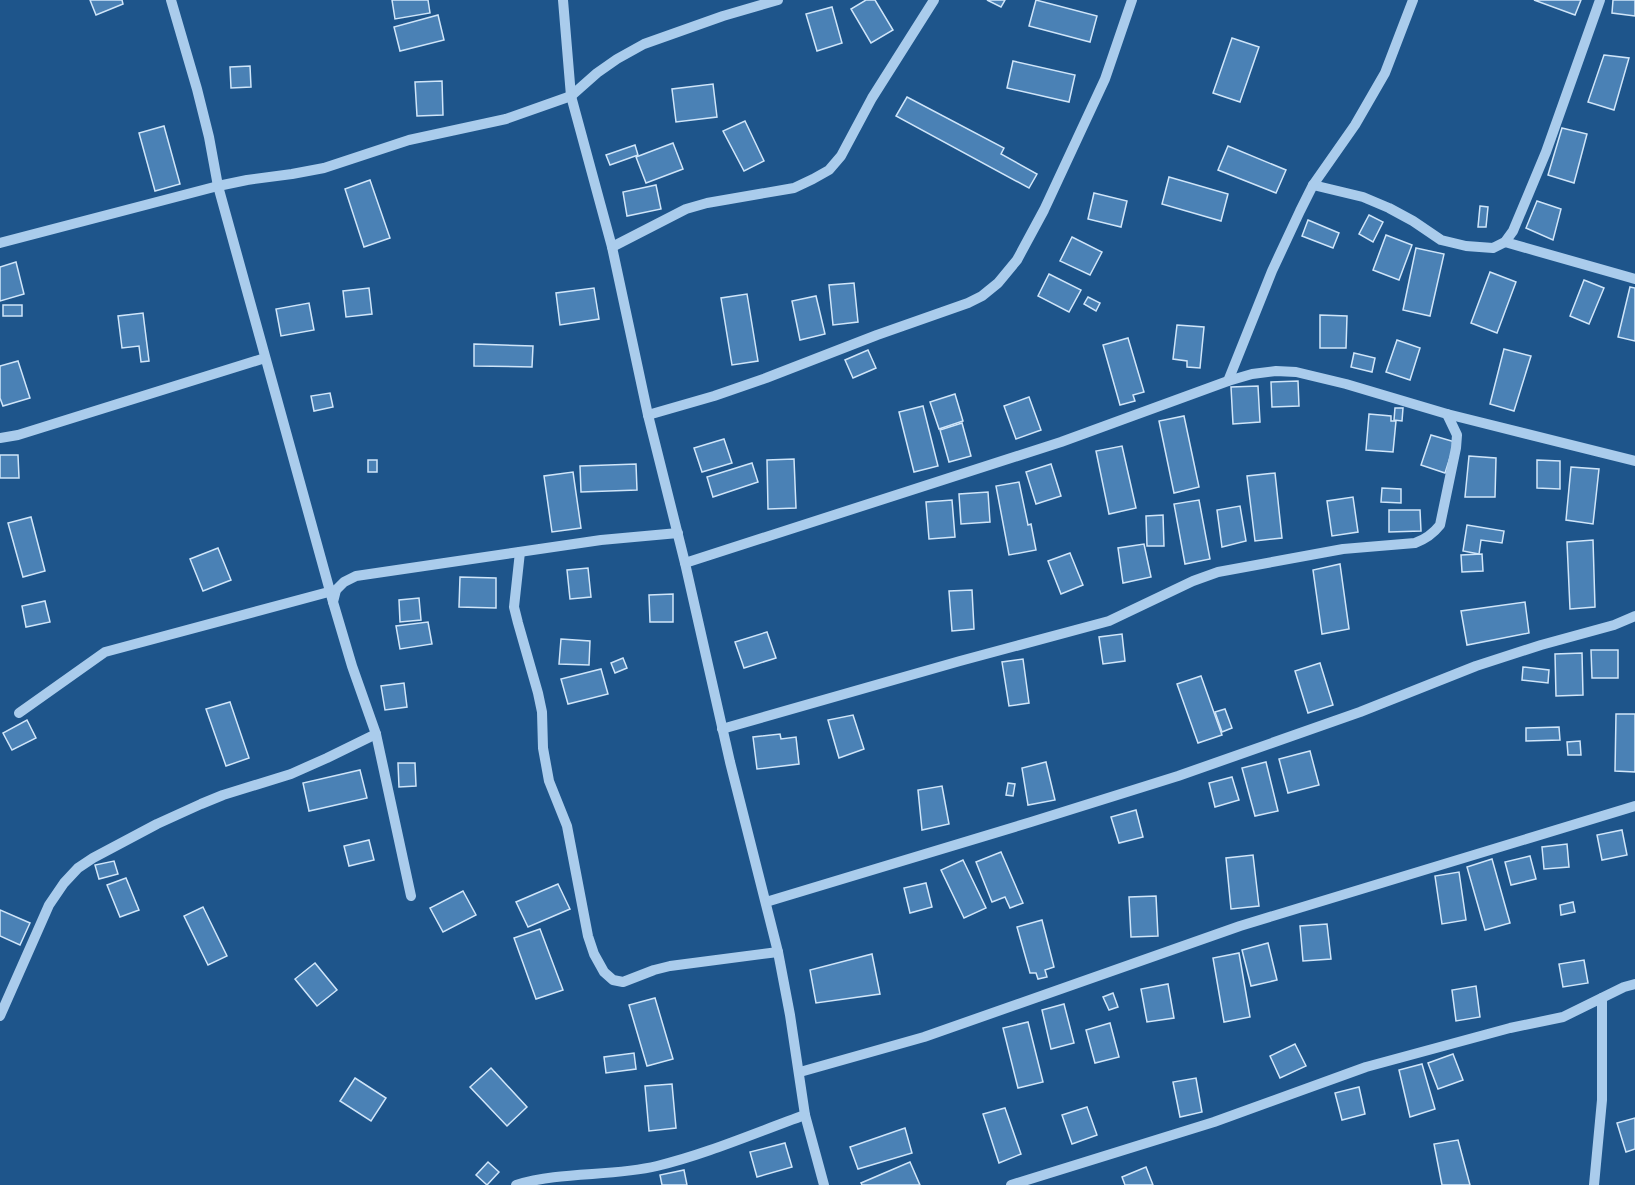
<svg xmlns="http://www.w3.org/2000/svg" width="1635" height="1185" font-family="Barlow,sans-serif">
<rect width="100%" height="100%" fill="#1e558b"/>
<g fill="#4a81b5" stroke="#cfe5f9" stroke-width="1.5">
<path d="M90 0H122L123 4 96 15Z"/>
<path d="M392 0H428L430 13 395 19Z"/>
<path d="M866 0H875L893 30 871 43 851 9Z"/>
<path d="M987 0H1005L1001 7Z"/>
<path d="M1036 0 1097 16 1090 42 1029 26Z"/>
<path d="M1534 0H1581L1575 15Z"/>
<path d="M1613 0H1635V16L1612 13Z"/>
<path d="M832 7 842 43 817 51 806 14Z"/>
<path d="M438 15 444 40 400 51 394 27Z"/>
<path d="M1232 38 1259 47 1240 102 1213 93Z"/>
<path d="M1604 55 1629 58 1614 110 1588 102Z"/>
<path d="M1013 61 1075 75 1069 102 1007 88Z"/>
<path d="M250 66 251 87 231 88 230 67Z"/>
<path d="M442 81 443 115 417 116 415 82Z"/>
<path d="M713 84 717 117 676 122 672 89Z"/>
<path d="M907 97 1004 148 1001 154 1037 174 1029 188 896 116Z"/>
<path d="M745 121 764 161 744 171 723 131Z"/>
<path d="M164 126 180 184 155 191 139 133Z"/>
<path d="M1562 128 1587 134 1574 183 1548 175Z"/>
<path d="M673 143 683 169 646 183 636 157Z"/>
<path d="M635 145 638 155 610 165 606 155Z"/>
<path d="M1228 146 1286 170 1276 193 1218 170Z"/>
<path d="M1169 177 1228 194 1221 221 1162 204Z"/>
<path d="M370 180 390 238 364 247 345 189Z"/>
<path d="M656 185 661 209 627 216 623 192Z"/>
<path d="M1094 193 1127 201 1121 227 1088 219Z"/>
<path d="M1537 201 1561 209 1553 240 1526 228Z"/>
<path d="M1480 206 1488 207 1486 227H1478Z"/>
<path d="M1369 215 1383 222 1373 242 1359 234Z"/>
<path d="M1308 220 1339 233 1333 248 1302 236Z"/>
<path d="M1386 235 1412 245 1399 280 1373 270Z"/>
<path d="M1072 237 1102 252 1090 275 1060 261Z"/>
<path d="M1416 248 1444 254 1430 316 1403 310Z"/>
<path d="M16 262 24 294 0 301V267Z"/>
<path d="M1490 272 1516 282 1497 333 1471 323Z"/>
<path d="M1049 274 1081 290 1069 312 1038 296Z"/>
<path d="M1584 280 1604 288 1589 324 1570 316Z"/>
<path d="M854 283 858 322 833 325 829 285Z"/>
<path d="M1630 287 1635 288V341L1618 337Z"/>
<path d="M369 288 372 314 346 317 343 291Z"/>
<path d="M594 288 599 319 560 325 556 293Z"/>
<path d="M747 294 758 361 732 365 721 298Z"/>
<path d="M816 296 825 334 800 340 792 301Z"/>
<path d="M1088 297 1100 303 1096 311 1084 304Z"/>
<path d="M309 303 314 330 281 336 276 309Z"/>
<rect x="3" y="305" width="19" height="11"/>
<path d="M143 313 149 361 141 362 139 346 122 348 118 316Z"/>
<path d="M1320 315 1347 316 1346 348H1320Z"/>
<path d="M1177 325 1204 327 1200 368 1187 367V361L1173 359Z"/>
<path d="M1128 338 1144 392 1133 395 1135 401 1120 405 1103 345Z"/>
<path d="M1397 340 1420 348 1410 380 1386 372Z"/>
<path d="M474 344 533 346 532 367 474 366Z"/>
<path d="M1504 349 1531 356 1514 411 1490 404Z"/>
<path d="M868 350 876 368 853 378 845 360Z"/>
<path d="M1354 353 1375 358 1372 372 1351 367Z"/>
<path d="M18 361 30 398 3 406 0 398V366Z"/>
<path d="M1298 381 1299 406 1272 407 1271 382Z"/>
<path d="M1258 386 1260 422 1233 424 1231 387Z"/>
<path d="M330 393 333 407 314 411 311 396Z"/>
<path d="M955 394 963 421 939 429 930 402Z"/>
<path d="M1029 397 1041 430 1016 439 1004 406Z"/>
<path d="M923 406 938 466 914 472 899 412Z"/>
<path d="M1395 408H1403L1402 421 1394 420Z"/>
<path d="M1369 414 1391 416V421H1396L1393 452 1366 450Z"/>
<path d="M1184 416 1199 487 1174 493 1159 421Z"/>
<path d="M962 423 971 456 949 462 940 430Z"/>
<path d="M1431 435 1455 442 1445 473 1421 465Z"/>
<path d="M724 439 732 463 702 472 694 448Z"/>
<path d="M1122 446 1136 508 1109 514 1096 451Z"/>
<path d="M0 455H18L19 478H0Z"/>
<path d="M1469 456 1496 458 1495 497H1465Z"/>
<path d="M794 459 796 508 768 509 767 460Z"/>
<rect x="368" y="460" width="9" height="12"/>
<path d="M1537 460 1560 461V489L1537 488Z"/>
<path d="M752 463 758 482 713 497 707 477Z"/>
<path d="M636 464 637 490 581 492 580 466Z"/>
<path d="M1051 464 1061 496 1036 504 1026 472Z"/>
<path d="M1571 467 1599 469 1593 524 1566 520Z"/>
<path d="M573 472 581 528 552 532 544 476Z"/>
<path d="M1275 473 1282 538 1255 541 1247 476Z"/>
<path d="M1019 482 1028 525 1031 524 1036 550 1009 555 996 486Z"/>
<path d="M1382 488 1401 489V503L1381 502Z"/>
<path d="M988 492 990 522 961 524 959 494Z"/>
<path d="M1353 497 1358 532 1332 536 1327 501Z"/>
<path d="M952 500 955 537 929 539 926 502Z"/>
<path d="M1199 500 1210 559 1185 564 1174 504Z"/>
<path d="M1240 506 1246 541 1222 547 1217 510Z"/>
<path d="M1389 510H1420L1421 531 1389 532Z"/>
<path d="M1163 515 1164 546H1147L1146 516Z"/>
<path d="M31 517 45 571 23 577 8 523Z"/>
<path d="M1467 525 1504 531 1502 543 1481 540 1479 554 1463 551Z"/>
<path d="M1593 540 1595 607 1570 609 1567 542Z"/>
<path d="M1144 544 1151 577 1123 583 1118 548Z"/>
<path d="M218 548 231 580 203 591 190 559Z"/>
<path d="M1070 553 1083 585 1061 594 1048 561Z"/>
<path d="M1482 554 1483 571 1462 572 1461 555Z"/>
<path d="M1340 564 1349 629 1322 634 1313 570Z"/>
<path d="M588 568 591 597 570 599 567 570Z"/>
<path d="M460 577 496 578V608L459 607Z"/>
<path d="M972 590 974 629 952 631 949 591Z"/>
<path d="M673 594V622H650L649 595Z"/>
<path d="M419 598 421 620 400 622 399 600Z"/>
<path d="M45 601 50 622 26 627 22 606Z"/>
<path d="M1525 602 1529 633 1467 645 1461 611Z"/>
<path d="M428 622 432 644 400 649 396 626Z"/>
<path d="M767 632 776 658 744 668 735 642Z"/>
<path d="M1122 634 1125 661 1103 664 1099 637Z"/>
<path d="M561 639 590 641 589 665 559 664Z"/>
<path d="M1591 650H1618V678H1592Z"/>
<path d="M1582 653 1583 695 1556 696 1555 654Z"/>
<path d="M623 658 627 668 615 673 611 663Z"/>
<path d="M1023 659 1029 703 1009 706 1002 662Z"/>
<path d="M1320 663 1333 705 1308 713 1295 671Z"/>
<path d="M1523 667 1549 670 1548 683 1522 680Z"/>
<path d="M601 669 608 694 568 704 561 679Z"/>
<path d="M1201 676 1222 735 1198 743 1177 684Z"/>
<path d="M404 683 407 707 385 710 381 686Z"/>
<path d="M230 702 249 758 226 766 206 709Z"/>
<path d="M1225 709 1232 728 1222 732 1215 712Z"/>
<path d="M1616 714H1635V772L1615 771Z"/>
<path d="M853 715 864 749 839 758 828 720Z"/>
<path d="M27 720 36 738 12 750 3 733Z"/>
<path d="M1559 727 1560 740 1526 741V728Z"/>
<path d="M780 734 781 739 796 737 799 764 757 769 753 737Z"/>
<path d="M1580 741 1581 755H1568L1567 742Z"/>
<path d="M1310 751 1319 785 1288 793 1279 759Z"/>
<path d="M1046 762 1055 800 1028 805 1022 768Z"/>
<path d="M1266 762 1278 811 1255 816 1242 768Z"/>
<path d="M398 763H415L416 786 399 787Z"/>
<path d="M360 770 367 798 309 811 303 783Z"/>
<path d="M1232 777 1239 800 1215 807 1209 783Z"/>
<path d="M1008 783 1015 784 1013 796 1006 795Z"/>
<path d="M942 786 949 824 922 830 918 790Z"/>
<path d="M1136 810 1143 837 1119 843 1111 817Z"/>
<path d="M1622 830 1627 855 1602 860 1597 835Z"/>
<path d="M369 840 374 860 349 866 344 846Z"/>
<path d="M1567 844 1569 867 1544 869 1542 847Z"/>
<path d="M1001 852 1023 903 1010 908 1005 897 992 902 976 862Z"/>
<path d="M1253 855 1259 906 1231 909 1226 858Z"/>
<path d="M1530 856 1536 879 1511 885 1505 862Z"/>
<path d="M1492 859 1510 923 1485 930 1467 867Z"/>
<path d="M963 860 986 908 964 918 941 870Z"/>
<path d="M114 861 118 874 99 879 95 865Z"/>
<path d="M1459 872 1466 920 1442 924 1435 876Z"/>
<path d="M126 878 139 910 120 917 107 885Z"/>
<path d="M926 883 932 907 910 913 904 888Z"/>
<path d="M558 884 570 909 528 927 516 902Z"/>
<path d="M463 891 476 915 443 932 430 908Z"/>
<path d="M1156 896 1158 936 1131 937 1129 897Z"/>
<path d="M1573 902 1575 912 1561 915 1560 905Z"/>
<path d="M203 907 227 956 208 965 184 916Z"/>
<path d="M0 910 30 923 20 945 0 936Z"/>
<path d="M1042 920 1054 967 1045 970 1047 977 1038 979 1036 973H1030L1017 927Z"/>
<path d="M1327 924 1331 959 1303 961 1300 926Z"/>
<path d="M540 929 563 990 536 999 514 938Z"/>
<path d="M1268 943 1277 980 1251 986 1242 950Z"/>
<path d="M1239 953 1250 1017 1224 1022 1213 958Z"/>
<path d="M872 954 880 994 816 1003 810 970Z"/>
<path d="M1584 960 1588 983 1563 987 1559 964Z"/>
<path d="M315 963 337 990 317 1006 295 979Z"/>
<path d="M1168 984 1174 1018 1147 1022 1141 989Z"/>
<path d="M1476 986 1480 1017 1456 1021 1452 990Z"/>
<path d="M1113 993 1118 1007 1109 1010 1103 997Z"/>
<path d="M655 998 673 1059 647 1066 629 1005Z"/>
<path d="M1064 1004 1074 1043 1051 1049 1042 1010Z"/>
<path d="M1028 1022 1043 1082 1018 1088 1003 1028Z"/>
<path d="M1110 1023 1119 1057 1095 1063 1086 1030Z"/>
<path d="M1295 1044 1306 1066 1280 1078 1270 1056Z"/>
<path d="M634 1053 636 1069 606 1073 604 1057Z"/>
<path d="M1453 1054 1463 1080 1438 1089 1428 1063Z"/>
<path d="M1422 1064 1435 1109 1410 1117 1399 1070Z"/>
<path d="M491 1068 527 1107 507 1126 470 1087Z"/>
<path d="M355 1078 386 1098 371 1121 340 1101Z"/>
<path d="M1196 1078 1202 1112 1180 1117 1173 1082Z"/>
<path d="M672 1084 676 1128 649 1131 645 1086Z"/>
<path d="M1359 1087 1365 1114 1342 1120 1335 1093Z"/>
<path d="M1087 1107 1097 1135 1072 1144 1062 1115Z"/>
<path d="M1005 1108 1021 1154 999 1163 983 1114Z"/>
<path d="M1635 1118V1149L1626 1152 1617 1123Z"/>
<path d="M905 1128 912 1153 858 1169 850 1147Z"/>
<path d="M1458 1140 1470 1185H1442L1434 1144Z"/>
<path d="M785 1143 792 1167 757 1177 750 1152Z"/>
<path d="M488 1162 499 1172 487 1185 476 1175Z"/>
<path d="M910 1162 920 1185H862L861 1183Z"/>
<path d="M1146 1167 1153 1185H1125L1122 1177Z"/>
<path d="M684 1170 687 1185H662L660 1175Z"/>
</g>
<g fill="none" stroke-linecap="round" stroke-linejoin="round">
<g stroke="#aaccec" stroke-width="10">
<path d="M171 0 197 89 209 137 218 186 333 602"/>
<path d="M563 0 571 96 612 247 648 415 685 563 730 762 778 952 790 1015 805 1115 824 1185"/>
<path d="M1313 185 1363 197 1389 208 1413 221 1441 240 1466 246 1493 248 1505 242 1513 231 1546 152 1600 0"/>
<path d="M1505 242 1635 279"/>
<path d="M0 243 218 186 247 180 292 174 324 168 409 140 506 119 571 96 597 73 617 59 644 44 723 16 778 0"/>
<path d="M612 247 686 209 707 203 794 188 813 179 829 170 841 156 872 98 934 0"/>
<path d="M1228 381 1272 271 1300 211 1313 185 1355 125 1385 73 1413 0"/>
<path d="M648 415 714 396 766 378 877 335 968 303 982 296 998 283 1017 260 1044 210 1105 79 1132 0"/>
<path d="M0 438 18 435 265 358"/>
<path d="M520 552 514 607 518 623 538 693 542 712 543 748 549 781 567 826 588 936 594 954 604 972 613 980 623 982 654 970 670 966 778 952"/>
<path d="M685 563 1061 442 1228 381 1252 374 1276 371 1296 372 1346 384 1447 414 1635 461"/>
<path d="M19 713 105 652 336 590"/>
<path d="M722 729 960 661 1109 621 1193 581 1218 572 1343 549 1415 543C1426 539 1433 534 1440 525L1456 448 1457 435 1447 414"/>
<path d="M411 896 376 734 352 666 333 602 336 590 344 582 356 576 601 540 678 533"/>
<path d="M766 902 1031 822 1178 776 1360 712 1476 666 1541 645 1614 625 1635 616"/>
<path d="M0 1016 49 905 64 883 78 868 93 858 157 824 201 804 223 795 291 774 327 758 376 734"/>
<path d="M800 1072 924 1037 1240 926 1635 806"/>
<path d="M516 1185C562 1171 611 1177 657 1166 707 1154 757 1132 805 1115"/>
<path d="M1011 1185 1214 1122 1366 1067 1510 1028 1563 1017 1624 987 1635 984"/>
<path d="M1594 1185 1602 1100V998"/>
</g>
</g>
</svg>
